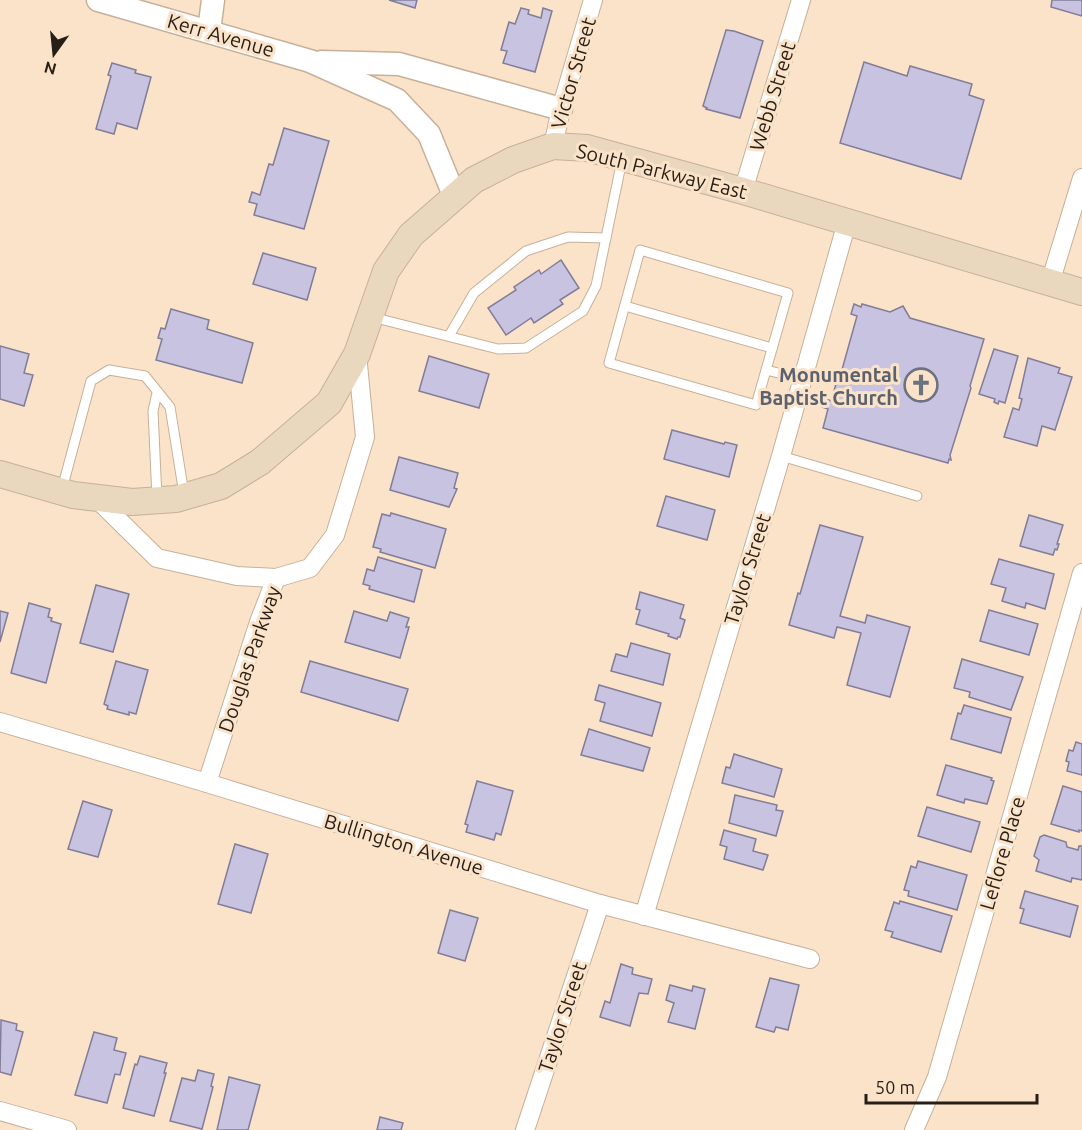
<svg xmlns="http://www.w3.org/2000/svg" width="1082" height="1130" font-family="Ubuntu,sans-serif">
<rect width="100%" height="100%" fill="#fbe3ca"/>
<g fill="#c8c3e1" stroke="#817d98" stroke-width="1.5">
<path d="M389 0H417L415 8Z"/>
<path d="M1052 0H1082V16L1051 7Z"/>
<path d="M521 8 529 10 528 14 541 18 543 8 552 11 535 72 503 63 507 51 501 50 509 22 515 24Z"/>
<path d="M726 30 734 31 763 41 740 118 706 109 707 108 703 106Z"/>
<path d="M864 62 907 76 910 66 972 84 969 95 984 100 961 179 840 143Z"/>
<path d="M112 63 136 70 135 73 151 77 137 129 117 123 114 134 96 129 111 76 108 75Z"/>
<path d="M284 128 329 141 304 229 254 215 257 204 249 202 252 192 260 195 269 164 273 165Z"/>
<path d="M263 253 316 268 307 300 253 284Z"/>
<path d="M561 260 579 288 560 300 563 304 534 323 531 318 506 335 488 308 516 290 514 287 539 270 541 274Z"/>
<path d="M854 304 861 307 862 304 890 312 903 306 910 318 984 339 970 386 971 388 950 455 951 460 949 459 948 463 823 428 828 409 822 407 824 398 831 401 836 384H838L857 316 851 314Z"/>
<path d="M171 309 209 320 207 329 253 343 242 383 156 360 162 339 158 338 161 328 165 329Z"/>
<path d="M0 346 29 354 24 373 33 375 24 406 0 399Z"/>
<path d="M994 349 1018 356 1005 403 999 401 998 404 994 402 995 399 979 394Z"/>
<path d="M429 356 489 374 479 408 419 391Z"/>
<path d="M1028 358 1060 368 1058 373 1072 377 1055 430 1042 426 1037 446 1004 437 1013 408 1019 410 1022 399 1019 398Z"/>
<path d="M672 430 724 444 725 442 737 445 729 477 664 459Z"/>
<path d="M399 457 458 473 454 488 457 489 449 507 390 490Z"/>
<path d="M666 496 715 510 707 540 657 526Z"/>
<path d="M391 513 446 529 435 568 380 552 381 549 373 547 382 514 390 516Z"/>
<path d="M1029 515 1063 525 1057 544H1059L1057 550 1055 549 1053 555 1020 546Z"/>
<path d="M820 525 863 537 840 616 865 623 867 615 910 627 890 697 847 685 861 633 837 627 834 638 789 625 798 593 800 594Z"/>
<path d="M378 557 422 570 414 602 369 589 370 586 363 584 367 569 374 571Z"/>
<path d="M999 559 1054 574 1045 609 1026 603 1025 608 1002 601 1006 588 991 584Z"/>
<path d="M96 585 129 594 113 652 80 643Z"/>
<path d="M640 592 684 605 680 618 685 620 680 637H678L677 639 668 636 669 634 636 624 640 610 636 609Z"/>
<path d="M29 603 50 609 48 617 52 618 51 621 61 624 46 683 11 673Z"/>
<path d="M989 610 1038 624 1029 655 980 641Z"/>
<path d="M0 611 8 613 0 642Z"/>
<path d="M354 611 387 621 390 612 409 618 406 627H409L400 658 345 642Z"/>
<path d="M631 643 670 654 663 685 611 671 616 654 627 657Z"/>
<path d="M962 659 1023 677 1011 710 969 697 970 692 954 688Z"/>
<path d="M116 661 148 670 136 714 129 712V715L107 709 108 706 104 704Z"/>
<path d="M310 661 408 689 398 721 301 692Z"/>
<path d="M599 685 661 703 652 736 600 721 605 703 595 700Z"/>
<path d="M964 705 1011 718 1001 753 951 739 958 713 961 714Z"/>
<path d="M589 729 650 748 643 771 581 755Z"/>
<path d="M1076 742 1082 744V775L1067 771 1069 762 1066 761 1069 750 1073 751Z"/>
<path d="M734 754 782 769 774 797 722 783 726 767 730 768Z"/>
<path d="M946 765 992 778 991 780 994 781 987 804 965 799 964 803 937 795Z"/>
<path d="M477 781 513 791 501 835 496 833 494 840 466 832 468 825 465 824Z"/>
<path d="M1063 786 1082 792V831L1079 830V832L1051 824Z"/>
<path d="M735 795 777 805 776 810 783 811 776 836 729 823Z"/>
<path d="M83 801 112 810 98 857 68 849Z"/>
<path d="M927 807 980 822 971 852 918 836Z"/>
<path d="M724 830 756 839 753 851 768 855 763 870 724 859 727 847 720 845Z"/>
<path d="M1044 835 1066 842 1067 847 1078 850 1079 846H1082V880L1072 878 1071 882 1036 871 1039 860 1034 856 1040 837Z"/>
<path d="M235 844 268 854 251 913 218 904Z"/>
<path d="M918 861 967 875 957 910 908 896 909 891 904 890 911 866 916 868Z"/>
<path d="M1025 891 1078 906 1070 937 1020 923 1024 909 1020 908Z"/>
<path d="M900 901 952 916 941 952 891 937 893 932 885 930 894 902 899 904Z"/>
<path d="M450 910 478 918 465 961 438 953Z"/>
<path d="M621 964 633 968 632 974 652 979 648 994 639 993 630 1026 600 1017 605 1001 610 1003Z"/>
<path d="M770 978 799 985 788 1030 776 1027 774 1032 756 1027Z"/>
<path d="M670 985 692 991 693 986 705 989 695 1029 668 1022 674 1003 666 1000Z"/>
<path d="M1 1020 17 1024 16 1030 23 1032 11 1075 0 1072Z"/>
<path d="M94 1032 117 1038 114 1050 126 1053 120 1075 115 1074 107 1103 75 1095Z"/>
<path d="M140 1056 167 1063 164 1073H166L154 1116 123 1108 135 1064 137 1065Z"/>
<path d="M198 1070 214 1074 211 1086 213 1087 202 1129 170 1121 182 1078 195 1081Z"/>
<path d="M229 1077 260 1085 248 1130H217Z"/>
<path d="M380 1117 403 1123 401 1130H377Z"/>
</g>
<g fill="none" stroke-linecap="round" stroke-linejoin="round">
<defs>
<g id="service">
<path d="M625 306 772 348"/>
<path d="M372 317 498 349 526 348 583 311 596 286 622 160"/>
<path d="M449 336 474 293 526 251 568 237 606 238"/>
<path d="M766 370 756 405 609 363 640 250 788 293 766 370 803 379"/>
<path d="M781 456 917 496"/>
<path d="M62 489 91 381 109 370 145 376 170 407 184 494"/>
<path d="M157 498 153 411 157 393"/>
</g>
<g id="minor">
<path d="M553 146 561 109 593 0"/>
<path d="M743 191 801 0"/>
<path d="M1050 283 1082 178"/>
<path d="M96 498 157 558 237 576 276 578 310 568 335 535 365 437 357 354"/>
<path d="M0 722 207 783 600 904 810 959"/>
<path d="M207 783 259 622 276 578"/>
<path d="M644 916 781 456 847 222"/>
<path d="M0 1111 67 1130"/>
<path d="M525 1130 600 904"/>
<path d="M914 1130 937 1077 1082 573"/>
</g>
<g id="tertiary">
<path d="M98 0 310 61 397 100 429 134 454 195"/>
<path d="M209 31 213 0"/>
<path d="M321 62 399 64 561 109"/>
</g>
<path id="secondary" d="M0 474 73 495 132 502 176 499 221 486 260 462 329 403 357 354 386 271 411 235 474 180 513 160 553 146 587 148 743 191 1082 292"/>
</defs>
<use href="#service" stroke="#c7b099" stroke-width="11"/>
<use href="#minor" stroke="#c7b099" stroke-width="20"/>
<use href="#tertiary" stroke="#c7b099" stroke-width="25"/>
<use href="#secondary" stroke="#c7b099" stroke-width="28"/>
<use href="#service" stroke="#fff" stroke-width="9"/>
<use href="#minor" stroke="#fff" stroke-width="18"/>
<use href="#tertiary" stroke="#fff" stroke-width="22"/>
<use href="#secondary" stroke="#e9d7be" stroke-width="26"/>
</g>
<defs>
<symbol id="church-ring" viewBox="-11 -11 22 22"><circle r="9.5" fill="#fbe3ca" stroke="#6b7280" stroke-width="1.5"/><path d="M-1.2-6h2.4v3.5h3.3v2.4h-3.3V6h-2.4V-.1h-3.3v-2.4h3.3Z" fill="#6b7280"/></symbol>
</defs>
<g fill-rule="evenodd">
<use href="#church-ring" x="902" y="366" width="38" height="38"/>
</g>
<g text-anchor="middle" dominant-baseline="central" stroke-width="6" stroke-linejoin="round" paint-order="stroke">
<g font-size="20" fill="#271f16" stroke="#fbe3ca">
<text transform="translate(221 35) rotate(16)">Kerr Avenue</text>
<text transform="translate(573 73) rotate(-74)">Victor Street</text>
<text transform="translate(772 96) rotate(-73)">Webb Street</text>
<text transform="translate(662 171) rotate(14)">South Parkway East</text>
<text transform="translate(747 569) rotate(-73)">Taylor Street</text>
<text transform="translate(249 659) rotate(-71)">Douglas Parkway</text>
<text transform="translate(404 844) rotate(17)">Bullington Avenue</text>
<text transform="translate(1002 853) rotate(-74)">Leflore Place</text>
<text transform="translate(562 1017) rotate(-72)">Taylor Street</text>
</g>
<g font-size="20" font-weight="bold" fill="#5b616d" stroke="#fbe3ca" text-anchor="end">
<text x="898" y="374">Monumental<tspan x="898" dy="23">Baptist Church</tspan></text>
</g>
</g>
<g transform="translate(54 54) rotate(195)" stroke="#fbe3ca" stroke-width="4.5" paint-order="stroke">
<path d="M0-4.5L10 22L0 15L-10 22Z" fill="#271f16"/>
<text y="-9" font-size="16" font-weight="bold" text-anchor="middle" fill="#271f16">N</text>
</g>
<path d="M866 1094v9h171v-9" fill="none" stroke="#271f16" stroke-width="3"/>
<text x="875" y="1094" font-size="18" fill="#271f16" stroke="#fbe3ca" stroke-width="4.5" paint-order="stroke">50 m</text>
</svg>
